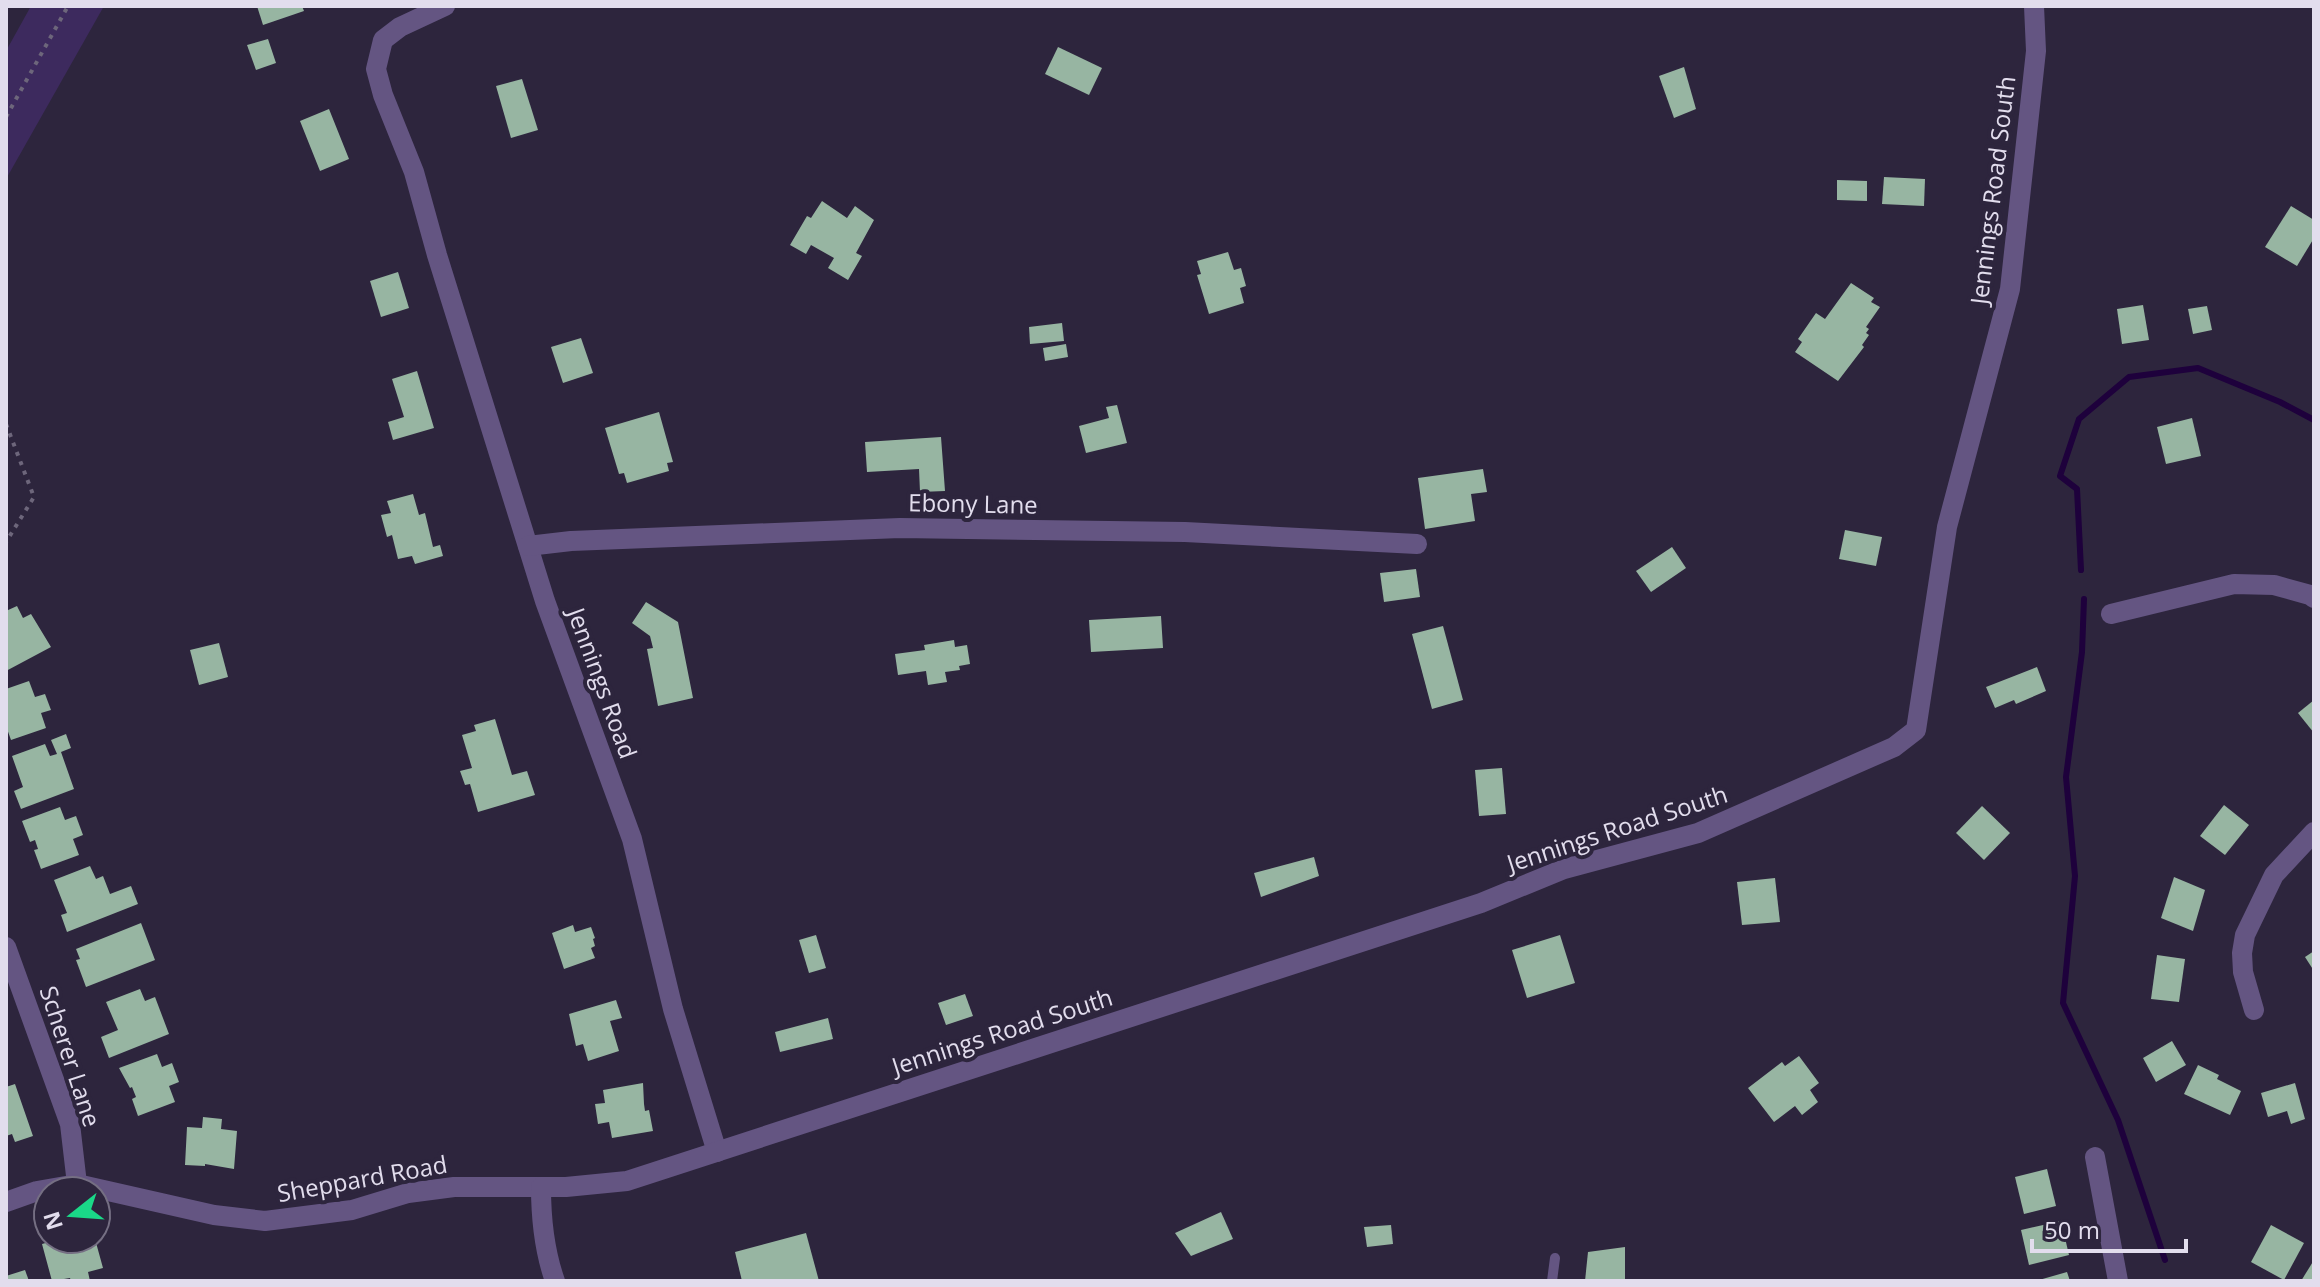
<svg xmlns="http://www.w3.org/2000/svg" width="2320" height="1287" font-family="'Open Sans',sans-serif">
<rect width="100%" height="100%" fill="#2d253d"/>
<path fill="#3d2a5e" d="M31 6H104L6 179V51Z"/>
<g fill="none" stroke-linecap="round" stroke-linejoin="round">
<g stroke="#1e013c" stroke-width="6">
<path d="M2081 570 2077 489 2060 476 2079 419 2129 377 2198 368 2280 402 2314 420"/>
<path d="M2084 599 2082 652 2066 777 2075 876 2063 1003 2118 1120 2165 1260"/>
</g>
</g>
<g fill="#97b5a2">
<path d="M257 6H302L304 11 263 25Z"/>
<path d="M268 39 276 63 256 70 247 45Z"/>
<path d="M1058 47 1102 68 1089 95 1045 74Z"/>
<path d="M1684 67 1696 109 1674 118 1659 76Z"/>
<path d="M522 79 538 130 511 138 496 86Z"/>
<path d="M329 109 349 159 320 171 300 121Z"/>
<path d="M1884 177 1925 179 1924 206 1882 204Z"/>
<path d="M1837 180 1867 181V201L1837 200Z"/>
<path d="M822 201 847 218 855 206 874 220 856 253 862 256 848 280 828 268 834 258 811 245 806 254 790 245 807 216 811 218Z"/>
<path d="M2291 206 2314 220V238L2297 266 2265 247Z"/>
<path d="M1228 252 1234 270 1241 268 1246 286 1240 288 1244 303 1209 314 1197 275 1201 274 1197 261Z"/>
<path d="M398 272 409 308 381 317 370 281Z"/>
<path d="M1851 283 1874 298 1871 302 1880 307 1866 327 1869 329 1866 333 1869 335 1862 345 1864 347 1838 381 1795 352 1802 342 1798 339 1816 313 1825 319Z"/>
<path d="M2143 305 2149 340 2122 344 2117 309Z"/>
<path d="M2207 306 2212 330 2193 334 2188 309Z"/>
<path d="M1062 323 1064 341 1030 344 1029 327Z"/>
<path d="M581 338 593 373 563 383 551 347Z"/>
<path d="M1066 344 1068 357 1045 361 1043 348Z"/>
<path d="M417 371 434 428 393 440 388 422 404 417 392 379Z"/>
<path d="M1117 405 1127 443 1086 453 1079 426 1109 418 1106 407Z"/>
<path d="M659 412 673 462 667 463 669 471 627 483 624 473 619 474 605 428Z"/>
<path d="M2192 418 2201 456 2166 464 2157 427Z"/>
<path d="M941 437 945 491 920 492 919 469 867 472 865 442Z"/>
<path d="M1483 469 1487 492 1471 494 1475 521 1425 529 1418 478Z"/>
<path d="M413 494 419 515 425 513 433 547 440 545 443 556 415 564 412 556 398 559 392 535 387 537 381 515 391 513 387 501Z"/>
<path d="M1845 530 1882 537 1876 566 1839 559Z"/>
<path d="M1672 547 1686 568 1651 592 1636 571Z"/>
<path d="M1416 569 1420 597 1384 602 1380 573Z"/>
<path d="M646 602 678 622 693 698 658 706 647 649 653 648 650 636 632 623Z"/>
<path d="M17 606 23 618 31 614 51 647 6 671V611Z"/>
<path d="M1161 616 1163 648 1091 652 1089 620Z"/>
<path d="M1443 626 1463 700 1432 709 1412 634Z"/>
<path d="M954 640 955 647 967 645 970 664 959 666 960 670 945 672 947 682 928 685 926 671 898 675 895 654 925 650 924 645Z"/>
<path d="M219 643 228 677 199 685 190 650Z"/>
<path d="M2037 667 2046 691 2016 704 2014 700 1995 708 1986 687Z"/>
<path d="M29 681 35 697 45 694 51 710 41 713 46 728 11 740 6 726V689Z"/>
<path d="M2314 700V733L2298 713Z"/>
<path d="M495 719 512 775 527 771 535 795 478 812 470 784 465 785 460 771 472 768 462 735 476 731 474 725Z"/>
<path d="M66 734 71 748 61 752 74 789 21 809 14 791 23 787 12 756 45 744 50 756 57 754 51 740Z"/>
<path d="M1502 768 1506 814 1479 816 1475 770Z"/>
<path d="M2224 805 2249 825 2225 855 2200 836Z"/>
<path d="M1982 806 2010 833 1984 860 1956 833Z"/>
<path d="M60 807 65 820 76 816 83 835 73 839 79 855 41 869 34 850 38 849 35 840 30 842 22 821Z"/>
<path d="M1314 857 1319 876 1261 897 1254 873Z"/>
<path d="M90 866 96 879 103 876 110 894 131 886 138 904 67 932 61 915 67 913 54 880Z"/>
<path d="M2174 877 2205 890 2193 931 2161 918Z"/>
<path d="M1775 878 1780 922 1742 925 1737 882Z"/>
<path d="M141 923 155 960 86 987 76 960 80 959 76 949Z"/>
<path d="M573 925 575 932 591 927 595 938 593 939 595 946 591 948 595 958 564 969 552 933Z"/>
<path d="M816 935 826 968 809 973 799 940Z"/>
<path d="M1560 935 1575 983 1527 998 1512 950Z"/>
<path d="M2314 951V971L2305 957Z"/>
<path d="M2157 955 2185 959 2179 1002 2151 999Z"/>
<path d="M140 989 145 1001 155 997 169 1034 109 1058 101 1037 118 1030 106 1002Z"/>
<path d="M965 994 973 1016 946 1025 938 1003Z"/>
<path d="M616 1000 622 1018 610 1021 619 1051 588 1061 583 1044 576 1046 569 1014Z"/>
<path d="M828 1018 833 1039 780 1052 775 1032Z"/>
<path d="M2172 1041 2186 1065 2156 1082 2143 1058Z"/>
<path d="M157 1054 162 1067 172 1063 179 1082 169 1086 175 1102 138 1116 132 1099 136 1097 132 1087 130 1088 119 1068Z"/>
<path d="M1799 1056 1819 1083 1810 1090 1818 1102 1802 1115 1795 1106 1774 1122 1748 1088 1782 1062 1785 1066Z"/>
<path d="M2198 1065 2219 1075 2217 1079 2241 1091 2230 1115 2184 1094Z"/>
<path d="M643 1083 644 1104 645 1111 649 1110 653 1131 612 1138 609 1122 598 1124 595 1104 605 1103 603 1090Z"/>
<path d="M2295 1083 2305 1119 2291 1124 2287 1111 2268 1117 2261 1093Z"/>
<path d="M15 1084 33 1136 15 1142 12 1134 6 1136V1087Z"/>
<path d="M203 1117 222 1119 221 1129 237 1131 234 1169 205 1164V1166L185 1165 187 1127 202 1128Z"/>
<path d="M2047 1169 2056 1206 2024 1214 2015 1177Z"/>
<path d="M1221 1212 1233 1239 1191 1256 1175 1233Z"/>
<path d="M2061 1221 2069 1255 2029 1265 2021 1230Z"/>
<path d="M1391 1225 1393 1244 1367 1247 1364 1227Z"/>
<path d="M2271 1225 2304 1243 2284 1280 2251 1262Z"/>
<path d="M806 1233 819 1281H742L735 1252Z"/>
<path d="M60 1239H95L103 1268 88 1272 90 1281H71L70 1278 52 1281 42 1244Z"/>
<path d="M1625 1247V1281H1585L1588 1252Z"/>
<path d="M2314 1260V1281H2301Z"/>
<path d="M25 1270 29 1281H6V1276Z"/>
<path d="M2067 1272 2070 1281H2039V1280Z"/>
</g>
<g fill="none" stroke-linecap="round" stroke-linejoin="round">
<g stroke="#6d667b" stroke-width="4" stroke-dasharray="4 6" stroke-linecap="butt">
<path d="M6 117 68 6"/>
<path d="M6 424 34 497 6 542"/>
</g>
<path stroke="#645582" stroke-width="10" d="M1552 1281 1555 1258"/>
<g stroke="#645582" stroke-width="20">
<path d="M445 6 400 27 383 40 376 69 383 95 414 172 437 255 545 601 632 839 673 1009 717 1152"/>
<path d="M528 546 571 541 900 528 1185 532 1417 544"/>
<path d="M2111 614 2234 584 2274 585 2310 595 2314 598"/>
<path d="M6 947 70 1124 77 1184"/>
<path d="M2254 1010 2243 972 2242 953 2245 935 2274 875 2314 832"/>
<path d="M2095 1157 2118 1281"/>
<path d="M6 1202 37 1191 77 1184 214 1215 265 1221 352 1210 408 1193 454 1187H541"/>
<path d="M555 1281C544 1250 541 1220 541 1187H566L627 1181 1481 903 1564 869 1698 833 1894 747 1916 730 1947 527 2010 289 2036 51 2034 6"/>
</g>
</g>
<g text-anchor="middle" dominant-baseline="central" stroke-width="8" stroke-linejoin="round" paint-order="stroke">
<g font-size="24" fill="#e2dded" stroke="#2d253d">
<text transform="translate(1992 190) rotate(-83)">Jennings Road South</text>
<text transform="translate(973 503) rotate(1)">Ebony Lane</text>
<text transform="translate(603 683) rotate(70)">Jennings Road</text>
<text transform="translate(1617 828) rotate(-18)">Jennings Road South</text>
<text transform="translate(1002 1031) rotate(-18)">Jennings Road South</text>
<text transform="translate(71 1056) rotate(72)">Scherer Lane</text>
<text transform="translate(362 1178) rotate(-10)">Sheppard Road</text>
</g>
</g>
<rect width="2320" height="1287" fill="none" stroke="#e2dded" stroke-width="16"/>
<g transform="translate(72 1215) rotate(253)"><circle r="38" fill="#2d253d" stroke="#756f83" stroke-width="2"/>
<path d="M0-6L14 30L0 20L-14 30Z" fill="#1ad988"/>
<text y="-12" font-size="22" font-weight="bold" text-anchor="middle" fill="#e2dded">N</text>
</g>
<path d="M2032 1239v12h154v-12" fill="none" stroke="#e2dded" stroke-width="4"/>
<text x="2044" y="1239" font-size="24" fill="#e2dded" stroke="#2d253d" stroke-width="6" paint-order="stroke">50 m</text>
</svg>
